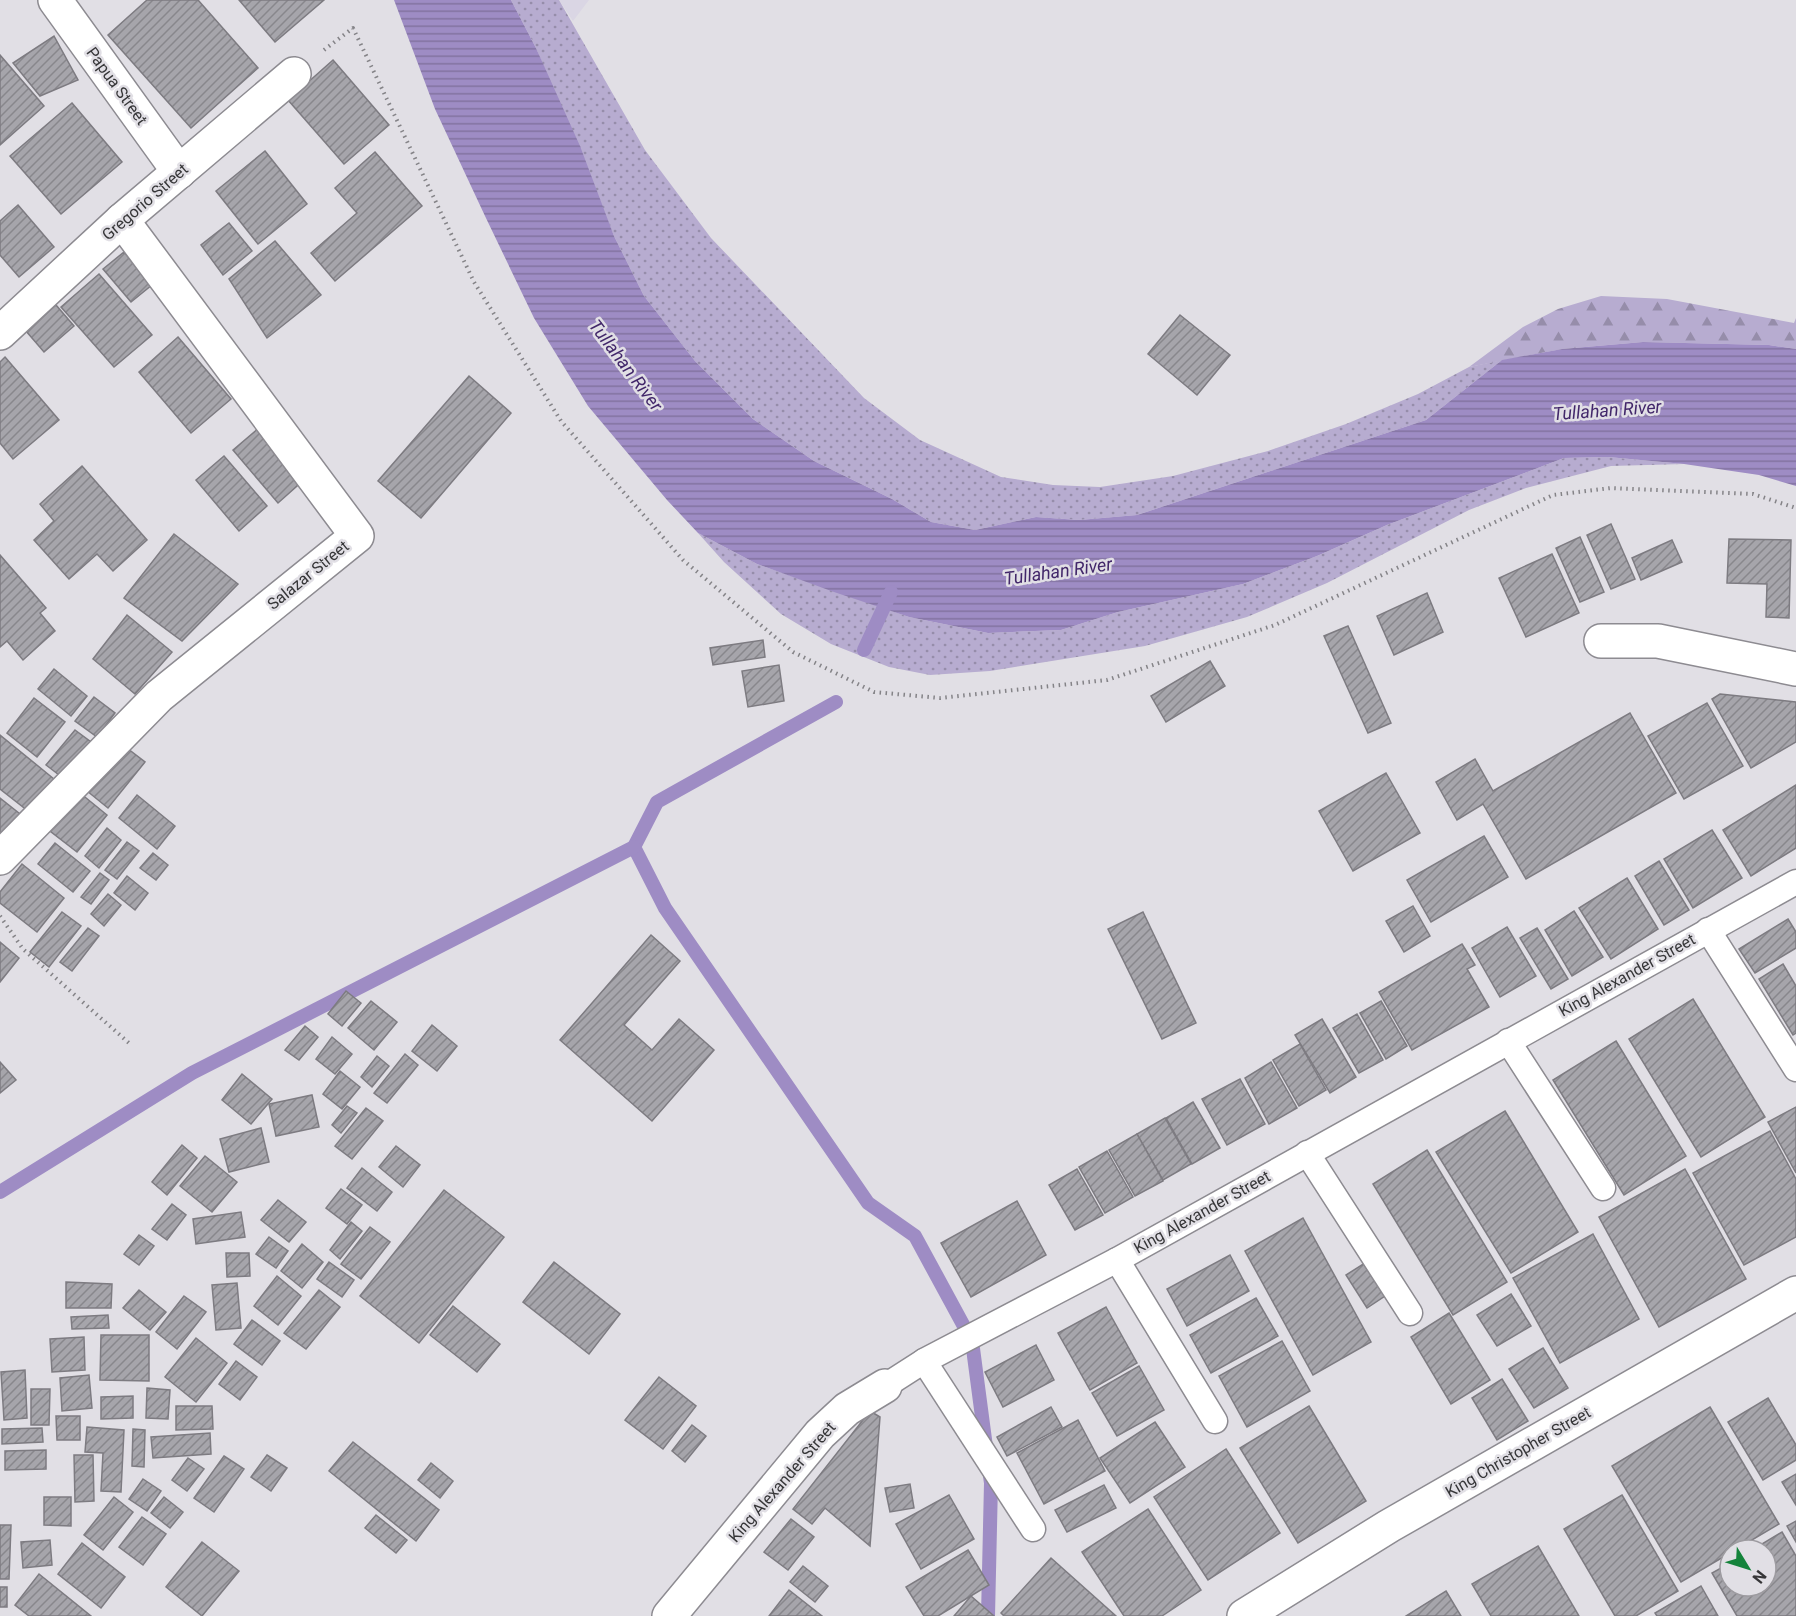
<svg xmlns="http://www.w3.org/2000/svg" width="1796" height="1616" font-family="Roboto,sans-serif">
<defs>
<pattern id="grass-dots" width="8" height="8" patternUnits="userSpaceOnUse" patternTransform="scale(1.5)"><rect width="8" height="8" fill="#b7acd0"/><path d="M2 2h.1M6 6h.1" fill="none" stroke="#968daa" stroke-width="1.8" stroke-linecap="round"/></pattern>
<pattern id="forest-firs" width="22" height="20" patternUnits="userSpaceOnUse" patternTransform="scale(1.5)"><rect width="22" height="20" fill="#b7acd0"/><path d="M5 1l3.5 6h-7zM16 11l3.5 6h-7z" fill="#968daa"/></pattern>
<pattern id="water-rules" width="6" height="5" patternUnits="userSpaceOnUse" patternTransform="scale(1.5)"><rect width="6" height="5" fill="#9e8cc4"/><path d="M0 2.5h6" fill="none" stroke="#8273a0"/></pattern>
<pattern id="building-hatch" width="6" height="6" patternUnits="userSpaceOnUse" patternTransform="scale(1.5)"><rect width="6" height="6" fill="#a6a5ab"/><path d="M-1 1l2-2M0 6l6-6M5 7l2-2" fill="none" stroke="#88878c"/></pattern>
</defs>
<rect width="100%" height="100%" fill="#e1dfe5"/>
<path fill="#dad6e4" d="M559 0H589L573 21Z"/>
<g fill="url(#grass-dots)">
<path d="M511 0H559L645 150 711 238 864 398 920 440 1001 477 1053 485 1100 487 1173 476 1268 451 1346 424 1418 394 1469 367 1502 360 1426 420 1137 515 1079 520 1036 517 975 530 931 522 892 499 814 461 753 419 695 361 644 296 614 236 536 48Z"/>
<path d="M1608 457 1684 464 1611 466 1526 488 1469 510 1327 583 1247 617 1145 646 990 671 930 675 889 667 831 644 781 614 724 562 698 533 757 564 909 617 988 633 1061 630 1118 612 1243 584 1317 556 1387 525 1564 458Z"/>
</g>
<path fill="url(#forest-firs)" d="M1601 296 1667 299 1794 323 1796 318V349L1769 345 1643 342 1562 349 1469 367 1523 327 1558 309Z"/>
<path fill="url(#water-rules)" d="M394 0H511L536 48 580 146 614 236 644 296 695 361 753 419 814 461 892 499 931 522 975 530 1036 517 1079 520 1137 515 1426 420 1502 360 1562 349 1643 342 1769 345 1796 349V486L1759 475 1684 464 1608 457 1564 458 1387 525 1317 556 1243 584 1118 612 1061 630 988 633 909 617 834 592 757 564 698 533 667 500 588 406 534 318 485 216 435 109Z"/>
<g fill="none" stroke-linecap="round" stroke-linejoin="round">
<g stroke="#9e8cc4" stroke-width="14">
<path d="M864 650 891 592"/>
<path d="M836 702 657 802 634 847 665 908 868 1203 915 1236 972 1341 986 1447"/>
<path d="M0 1192 192 1073 634 847"/>
<path d="M988 1616 991 1483 989 1469"/>
</g>
</g>
<g fill="url(#building-hatch)" stroke="#7d7b81" stroke-width="1.5">
<path d="M147 0H198L258 68 191 128 108 35Z"/>
<path d="M239 0H324L275 42Z"/>
<path d="M54 36 78 80 40 96 13 63Z"/>
<path d="M0 55 44 106 0 145Z"/>
<path d="M333 60 389 125 344 164 288 100Z"/>
<path d="M72 103 122 162 61 214 10 156Z"/>
<path d="M265 151 307 204 258 244 216 191Z"/>
<path d="M375 152 422 206 335 281 311 253 357 213 335 188Z"/>
<path d="M18 205 54 247 19 277 0 255V221Z"/>
<path d="M229 223 252 251 223 275 201 245Z"/>
<path d="M275 241 321 295 267 338 229 279Z"/>
<path d="M124 252 152 285 131 302 103 269Z"/>
<path d="M99 274 152 335 114 367 61 307Z"/>
<path d="M56 305 74 326 44 352 26 331Z"/>
<path d="M1180 315 1230 355 1197 395 1148 354Z"/>
<path d="M178 337 231 399 191 433 139 372Z"/>
<path d="M5 357 59 420 13 459 0 443V362Z"/>
<path d="M469 376 511 413 421 518 378 481Z"/>
<path d="M260 427 305 479 278 503 233 450Z"/>
<path d="M224 456 267 506 239 531 196 480Z"/>
<path d="M82 466 147 540 113 571 97 554 69 579 34 540 54 521 40 504Z"/>
<path d="M1611 524 1635 579 1611 589 1587 535Z"/>
<path d="M174 534 238 584 182 641 124 598Z"/>
<path d="M1580 537 1604 592 1580 602 1556 548Z"/>
<path d="M1729 539 1791 540 1789 618 1766 617 1767 584 1727 583Z"/>
<path d="M1672 540 1682 562 1641 580 1632 558Z"/>
<path d="M1552 554 1579 613 1526 637 1499 578Z"/>
<path d="M0 555 46 608 40 613 55 631 23 660 7 641 0 647Z"/>
<path d="M1427 593 1443 632 1394 655 1377 616Z"/>
<path d="M127 615 172 652 135 694 93 659Z"/>
<path d="M1348 626 1391 723 1368 733 1324 636Z"/>
<path d="M763 640 765 657 713 665 710 648Z"/>
<path d="M1210 661 1225 686 1166 722 1151 696Z"/>
<path d="M779 665 784 701 748 707 742 671Z"/>
<path d="M54 669 87 696 71 716 38 689Z"/>
<path d="M1720 694 1796 702V742L1751 768 1712 699Z"/>
<path d="M94 697 115 713 97 737 75 721Z"/>
<path d="M34 698 65 722 37 757 7 733Z"/>
<path d="M1707 703 1743 766 1684 799 1648 736Z"/>
<path d="M1630 713 1676 793 1526 879 1483 804 1457 820 1436 782 1475 759 1493 791Z"/>
<path d="M75 730 91 742 63 778 46 765Z"/>
<path d="M0 735 54 779 28 811 0 789Z"/>
<path d="M123 745 145 762 108 808 87 791Z"/>
<path d="M1386 773 1420 833 1353 871 1319 811Z"/>
<path d="M1796 785V848L1751 876 1723 830Z"/>
<path d="M80 793 107 815 77 852 50 831Z"/>
<path d="M137 795 175 826 157 849 119 818Z"/>
<path d="M0 798 24 817 0 847Z"/>
<path d="M107 828 121 840 99 868 85 856Z"/>
<path d="M1712 830 1742 878 1693 908 1664 859Z"/>
<path d="M1484 836 1508 877 1431 922 1407 880Z"/>
<path d="M127 842 139 851 117 879 105 870Z"/>
<path d="M55 843 90 871 73 892 38 864Z"/>
<path d="M153 853 168 865 156 880 140 868Z"/>
<path d="M1659 861 1689 910 1664 925 1635 876Z"/>
<path d="M22 864 64 898 37 932 0 903V892Z"/>
<path d="M100 873 109 880 91 904 81 897Z"/>
<path d="M127 876 148 893 135 910 114 893Z"/>
<path d="M1627 878 1658 929 1611 959 1579 908Z"/>
<path d="M108 894 121 905 104 926 91 914Z"/>
<path d="M1413 906 1430 936 1404 952 1386 921Z"/>
<path d="M1574 911 1603 957 1572 976 1545 930Z"/>
<path d="M62 912 81 926 49 967 30 952Z"/>
<path d="M1143 912 1196 1023 1162 1039 1108 929Z"/>
<path d="M1788 919 1796 932V948L1755 973 1739 949Z"/>
<path d="M1507 927 1536 976 1500 997 1472 948Z"/>
<path d="M88 928 99 936 72 971 60 962Z"/>
<path d="M1537 928 1568 979 1551 989 1520 938Z"/>
<path d="M651 935 680 961 624 1025 652 1050 679 1019 714 1050 652 1121 560 1040Z"/>
<path d="M0 942 19 958 0 982Z"/>
<path d="M1462 944 1475 965 1467 969 1489 1007 1412 1050 1379 992Z"/>
<path d="M1783 964 1796 986V1033L1793 1035 1759 979Z"/>
<path d="M346 991 361 1003 342 1026 328 1014Z"/>
<path d="M1693 999 1765 1117 1701 1157 1629 1039Z"/>
<path d="M371 1001 397 1022 374 1050 348 1028Z"/>
<path d="M1381 1001 1407 1046 1386 1059 1360 1013Z"/>
<path d="M1357 1014 1383 1060 1359 1073 1333 1028Z"/>
<path d="M1322 1019 1356 1077 1330 1093 1295 1035Z"/>
<path d="M432 1025 457 1046 437 1071 412 1051Z"/>
<path d="M305 1026 318 1037 299 1060 285 1050Z"/>
<path d="M332 1037 352 1054 335 1074 316 1059Z"/>
<path d="M1616 1041 1686 1156 1624 1195 1553 1080Z"/>
<path d="M1300 1044 1326 1090 1299 1106 1273 1060Z"/>
<path d="M405 1054 418 1065 387 1103 374 1093Z"/>
<path d="M377 1056 389 1066 372 1087 361 1077Z"/>
<path d="M0 1062 16 1080 0 1093Z"/>
<path d="M1271 1062 1297 1108 1269 1124 1245 1078Z"/>
<path d="M340 1071 360 1087 342 1109 323 1094Z"/>
<path d="M242 1074 272 1099 251 1124 222 1100Z"/>
<path d="M1240 1079 1265 1124 1227 1145 1202 1099Z"/>
<path d="M312 1095 319 1127 276 1136 269 1104Z"/>
<path d="M1193 1102 1220 1148 1192 1164 1166 1118Z"/>
<path d="M347 1106 357 1113 341 1133 332 1125Z"/>
<path d="M1796 1107V1173L1768 1122Z"/>
<path d="M366 1108 383 1121 352 1159 335 1146Z"/>
<path d="M1505 1111 1578 1232 1511 1273 1436 1152Z"/>
<path d="M1165 1118 1191 1164 1163 1180 1137 1134Z"/>
<path d="M261 1128 269 1162 229 1172 220 1139Z"/>
<path d="M1770 1131 1796 1179V1237L1744 1265 1693 1173Z"/>
<path d="M1137 1134 1163 1181 1135 1196 1109 1150Z"/>
<path d="M182 1145 197 1158 167 1195 152 1182Z"/>
<path d="M396 1146 420 1165 403 1187 379 1167Z"/>
<path d="M1427 1150 1507 1282 1453 1315 1373 1184Z"/>
<path d="M1107 1151 1133 1197 1105 1213 1079 1167Z"/>
<path d="M205 1156 237 1182 212 1212 180 1186Z"/>
<path d="M362 1168 392 1192 377 1211 347 1188Z"/>
<path d="M1077 1169 1103 1215 1075 1230 1049 1185Z"/>
<path d="M1685 1169 1746 1279 1659 1327 1599 1217Z"/>
<path d="M341 1189 362 1205 347 1224 326 1208Z"/>
<path d="M444 1190 504 1237 419 1343 360 1296Z"/>
<path d="M278 1200 306 1222 289 1242 261 1220Z"/>
<path d="M1017 1201 1046 1255 971 1297 941 1243Z"/>
<path d="M172 1204 186 1215 167 1240 152 1229Z"/>
<path d="M241 1212 245 1237 196 1244 193 1219Z"/>
<path d="M1303 1218 1371 1342 1313 1375 1245 1251Z"/>
<path d="M351 1222 362 1231 340 1259 330 1250Z"/>
<path d="M370 1227 390 1242 361 1279 341 1264Z"/>
<path d="M1593 1234 1639 1319 1560 1363 1513 1278Z"/>
<path d="M139 1235 154 1246 139 1265 124 1254Z"/>
<path d="M269 1237 288 1251 276 1268 256 1254Z"/>
<path d="M302 1244 323 1262 302 1288 281 1271Z"/>
<path d="M226 1253H249L250 1276 227 1277Z"/>
<path d="M1230 1255 1249 1291 1187 1326 1167 1289Z"/>
<path d="M1368 1261 1388 1294 1367 1308 1346 1275Z"/>
<path d="M329 1262 354 1280 342 1297 317 1279Z"/>
<path d="M554 1262 620 1314 589 1354 523 1302Z"/>
<path d="M277 1276 301 1296 278 1325 254 1306Z"/>
<path d="M66 1282 112 1284 111 1308H66Z"/>
<path d="M237 1283 241 1328 216 1330 212 1285Z"/>
<path d="M139 1290 166 1312 150 1330 123 1308Z"/>
<path d="M319 1290 340 1307 306 1349 284 1333Z"/>
<path d="M1511 1294 1531 1326 1497 1346 1477 1315Z"/>
<path d="M184 1296 206 1312 177 1349 156 1332Z"/>
<path d="M1256 1298 1278 1336 1211 1373 1190 1335Z"/>
<path d="M453 1306 500 1344 477 1372 430 1335Z"/>
<path d="M1106 1307 1137 1363 1090 1390 1058 1333Z"/>
<path d="M1449 1313 1490 1380 1451 1404 1411 1337Z"/>
<path d="M108 1315 109 1328 72 1329 71 1317Z"/>
<path d="M252 1320 280 1341 262 1365 234 1344Z"/>
<path d="M101 1335H149V1381L100 1380Z"/>
<path d="M84 1337 85 1370 52 1372 50 1339Z"/>
<path d="M196 1338 227 1363 196 1402 165 1377Z"/>
<path d="M1282 1341 1310 1391 1247 1427 1219 1376Z"/>
<path d="M1036 1345 1054 1380 1003 1407 985 1372Z"/>
<path d="M1543 1348 1568 1388 1534 1408 1509 1369Z"/>
<path d="M236 1361 257 1377 240 1400 219 1384Z"/>
<path d="M1139 1366 1164 1410 1117 1436 1092 1393Z"/>
<path d="M25 1370 27 1418 4 1420 1 1372Z"/>
<path d="M89 1375 92 1408 62 1411 60 1378Z"/>
<path d="M659 1377 696 1406 663 1449 625 1420Z"/>
<path d="M1502 1379 1528 1421 1497 1440 1472 1398Z"/>
<path d="M147 1388 170 1390 168 1419 146 1418Z"/>
<path d="M31 1389H50L49 1425H31Z"/>
<path d="M133 1396V1418L101 1419V1397Z"/>
<path d="M1768 1398 1796 1445V1460L1763 1480 1728 1422Z"/>
<path d="M176 1406H212L213 1429 176 1430Z"/>
<path d="M1309 1406 1366 1501 1298 1543 1240 1448Z"/>
<path d="M1051 1407 1062 1427 1007 1456 997 1437Z"/>
<path d="M1710 1407 1779 1524 1735 1550H1730V1553L1681 1582 1612 1466Z"/>
<path d="M870 1411 880 1417 870 1546 825 1508 812 1524 793 1509Z"/>
<path d="M56 1416H80V1440H57Z"/>
<path d="M1078 1420 1105 1471 1044 1504 1017 1453Z"/>
<path d="M1155 1422 1185 1467 1130 1503 1100 1458Z"/>
<path d="M692 1425 706 1436 685 1462 672 1451Z"/>
<path d="M87 1427 124 1430 121 1492 101 1491 103 1453 85 1452Z"/>
<path d="M42 1428 43 1442 2 1444V1429Z"/>
<path d="M133 1429 145 1430 144 1467 132 1466Z"/>
<path d="M210 1433 211 1454 153 1458 151 1437Z"/>
<path d="M353 1442 439 1510 416 1541 329 1471Z"/>
<path d="M1226 1449 1280 1533 1208 1580 1154 1497Z"/>
<path d="M46 1450V1469L5 1470V1451Z"/>
<path d="M74 1455H93L94 1501 75 1502Z"/>
<path d="M267 1455 287 1468 271 1491 251 1477Z"/>
<path d="M224 1456 244 1469 214 1512 194 1498Z"/>
<path d="M188 1458 204 1469 187 1491 172 1480Z"/>
<path d="M431 1463 453 1481 440 1498 418 1480Z"/>
<path d="M1796 1474V1505L1782 1482Z"/>
<path d="M143 1479 161 1491 147 1511 129 1499Z"/>
<path d="M910 1484 914 1508 890 1512 885 1488Z"/>
<path d="M1104 1485 1116 1508 1067 1532 1055 1510Z"/>
<path d="M949 1495 974 1539 921 1569 896 1524Z"/>
<path d="M1622 1495 1678 1591 1636 1616H1615L1564 1529Z"/>
<path d="M44 1497H71V1526L44 1525Z"/>
<path d="M114 1497 133 1512 103 1550 84 1535Z"/>
<path d="M164 1497 183 1512 170 1528 151 1513Z"/>
<path d="M1148 1509 1201 1590 1162 1616H1124L1082 1552Z"/>
<path d="M376 1515 407 1540 396 1553 365 1528Z"/>
<path d="M142 1517 166 1534 143 1565 119 1547Z"/>
<path d="M791 1519 814 1537 788 1570 764 1552Z"/>
<path d="M1796 1521V1542L1787 1526Z"/>
<path d="M0 1525H11L9 1579H0Z"/>
<path d="M1782 1532 1796 1556V1616H1737L1712 1573 1730 1563V1586H1766V1550H1752Z"/>
<path d="M50 1540 52 1565 23 1568 21 1542Z"/>
<path d="M202 1542 239 1571 202 1616 166 1587Z"/>
<path d="M82 1543 125 1577 101 1608 58 1574Z"/>
<path d="M1538 1546 1579 1616H1491L1472 1584Z"/>
<path d="M968 1550 989 1585 938 1616H924L906 1587Z"/>
<path d="M1051 1558 1116 1616H1004L1001 1613Z"/>
<path d="M803 1566 828 1586 815 1602 790 1582Z"/>
<path d="M39 1574 91 1616H29L15 1605Z"/>
<path d="M1701 1586 1718 1616H1657L1655 1613Z"/>
<rect x="0" y="1587" width="7" height="20"/>
<path d="M789 1590 822 1616H769Z"/>
<path d="M1446 1591 1461 1616H1406Z"/>
<path d="M971 1596 994 1616H954Z"/>
</g>
<g fill="none" stroke-linecap="round" stroke-linejoin="round">
<defs>
<g id="lane">
<path d="M1708 930 1796 1069"/>
<path d="M1508 1041 1603 1188"/>
<path d="M1307 1153 1410 1313"/>
<path d="M1117 1260 1215 1421"/>
<path d="M924 1361 1033 1529"/>
<path d="M885 1386 924 1361 1117 1260 1796 882"/>
</g>
<g id="street">
<path d="M55 0 179 172"/>
<path d="M0 333 122 220 294 74"/>
<path d="M1601 641H1658L1796 669"/>
<path d="M0 858 159 696 357 536 122 220"/>
<path d="M669 1616 820 1434 847 1409 885 1386"/>
</g>
<path id="secondary" d="M1244 1616 1389 1526 1796 1293"/>
</defs>
<use href="#lane" stroke="#8d8b91" stroke-width="27"/>
<use href="#street" stroke="#8d8b91" stroke-width="36"/>
<use href="#secondary" stroke="#8d8b91" stroke-width="36"/>
<g stroke="#848387" stroke-width="4" stroke-dasharray="1.5 4.5" stroke-linecap="butt">
<path d="M324 50 353 28 474 282 561 421 683 560 793 652 874 692 940 698 1107 680 1275 625 1553 495 1611 488 1753 494 1796 508"/>
<path d="M0 916 23 949 130 1044"/>
</g>
<use href="#lane" stroke="#fff" stroke-width="24"/>
<use href="#street" stroke="#fff" stroke-width="33"/>
<use href="#secondary" stroke="#fff" stroke-width="33"/>
</g>
<g text-anchor="middle" dominant-baseline="central" stroke-width="5" stroke-linejoin="round" paint-order="stroke">
<g font-size="16" fill="#363638" stroke="#e1dfe5">
<text transform="translate(117 86) rotate(54)">Papua Street</text>
<text transform="translate(145 202) rotate(-41)">Gregorio Street</text>
<text transform="translate(308 575) rotate(-39)">Salazar Street</text>
<text transform="translate(1627 975) rotate(-29)">King Alexander Street</text>
<text transform="translate(1202 1212) rotate(-29)">King Alexander Street</text>
<text transform="translate(1518 1452) rotate(-30)">King Christopher Street</text>
<text transform="translate(782 1482) rotate(-49)">King Alexander Street</text>
</g>
<g font-size="18" font-style="italic" fill="#42276a" stroke="#e1dfe5">
<text transform="translate(626 365) rotate(53)">Tullahan River</text>
<text transform="translate(1607 410) rotate(-4)">Tullahan River</text>
<text transform="translate(1058 571) rotate(-8)">Tullahan River</text>
</g>
</g>
<g transform="translate(1748 1568) rotate(128)"><circle r="28" fill="#e1dfe5" stroke="#9d9ba0" stroke-width="1.5"/>
<path d="M0-4.5L10 22L0 15L-10 22Z" fill="#14833b"/>
<text y="-9" font-size="16" font-weight="bold" text-anchor="middle" fill="#363638">N</text>
</g>
</svg>
